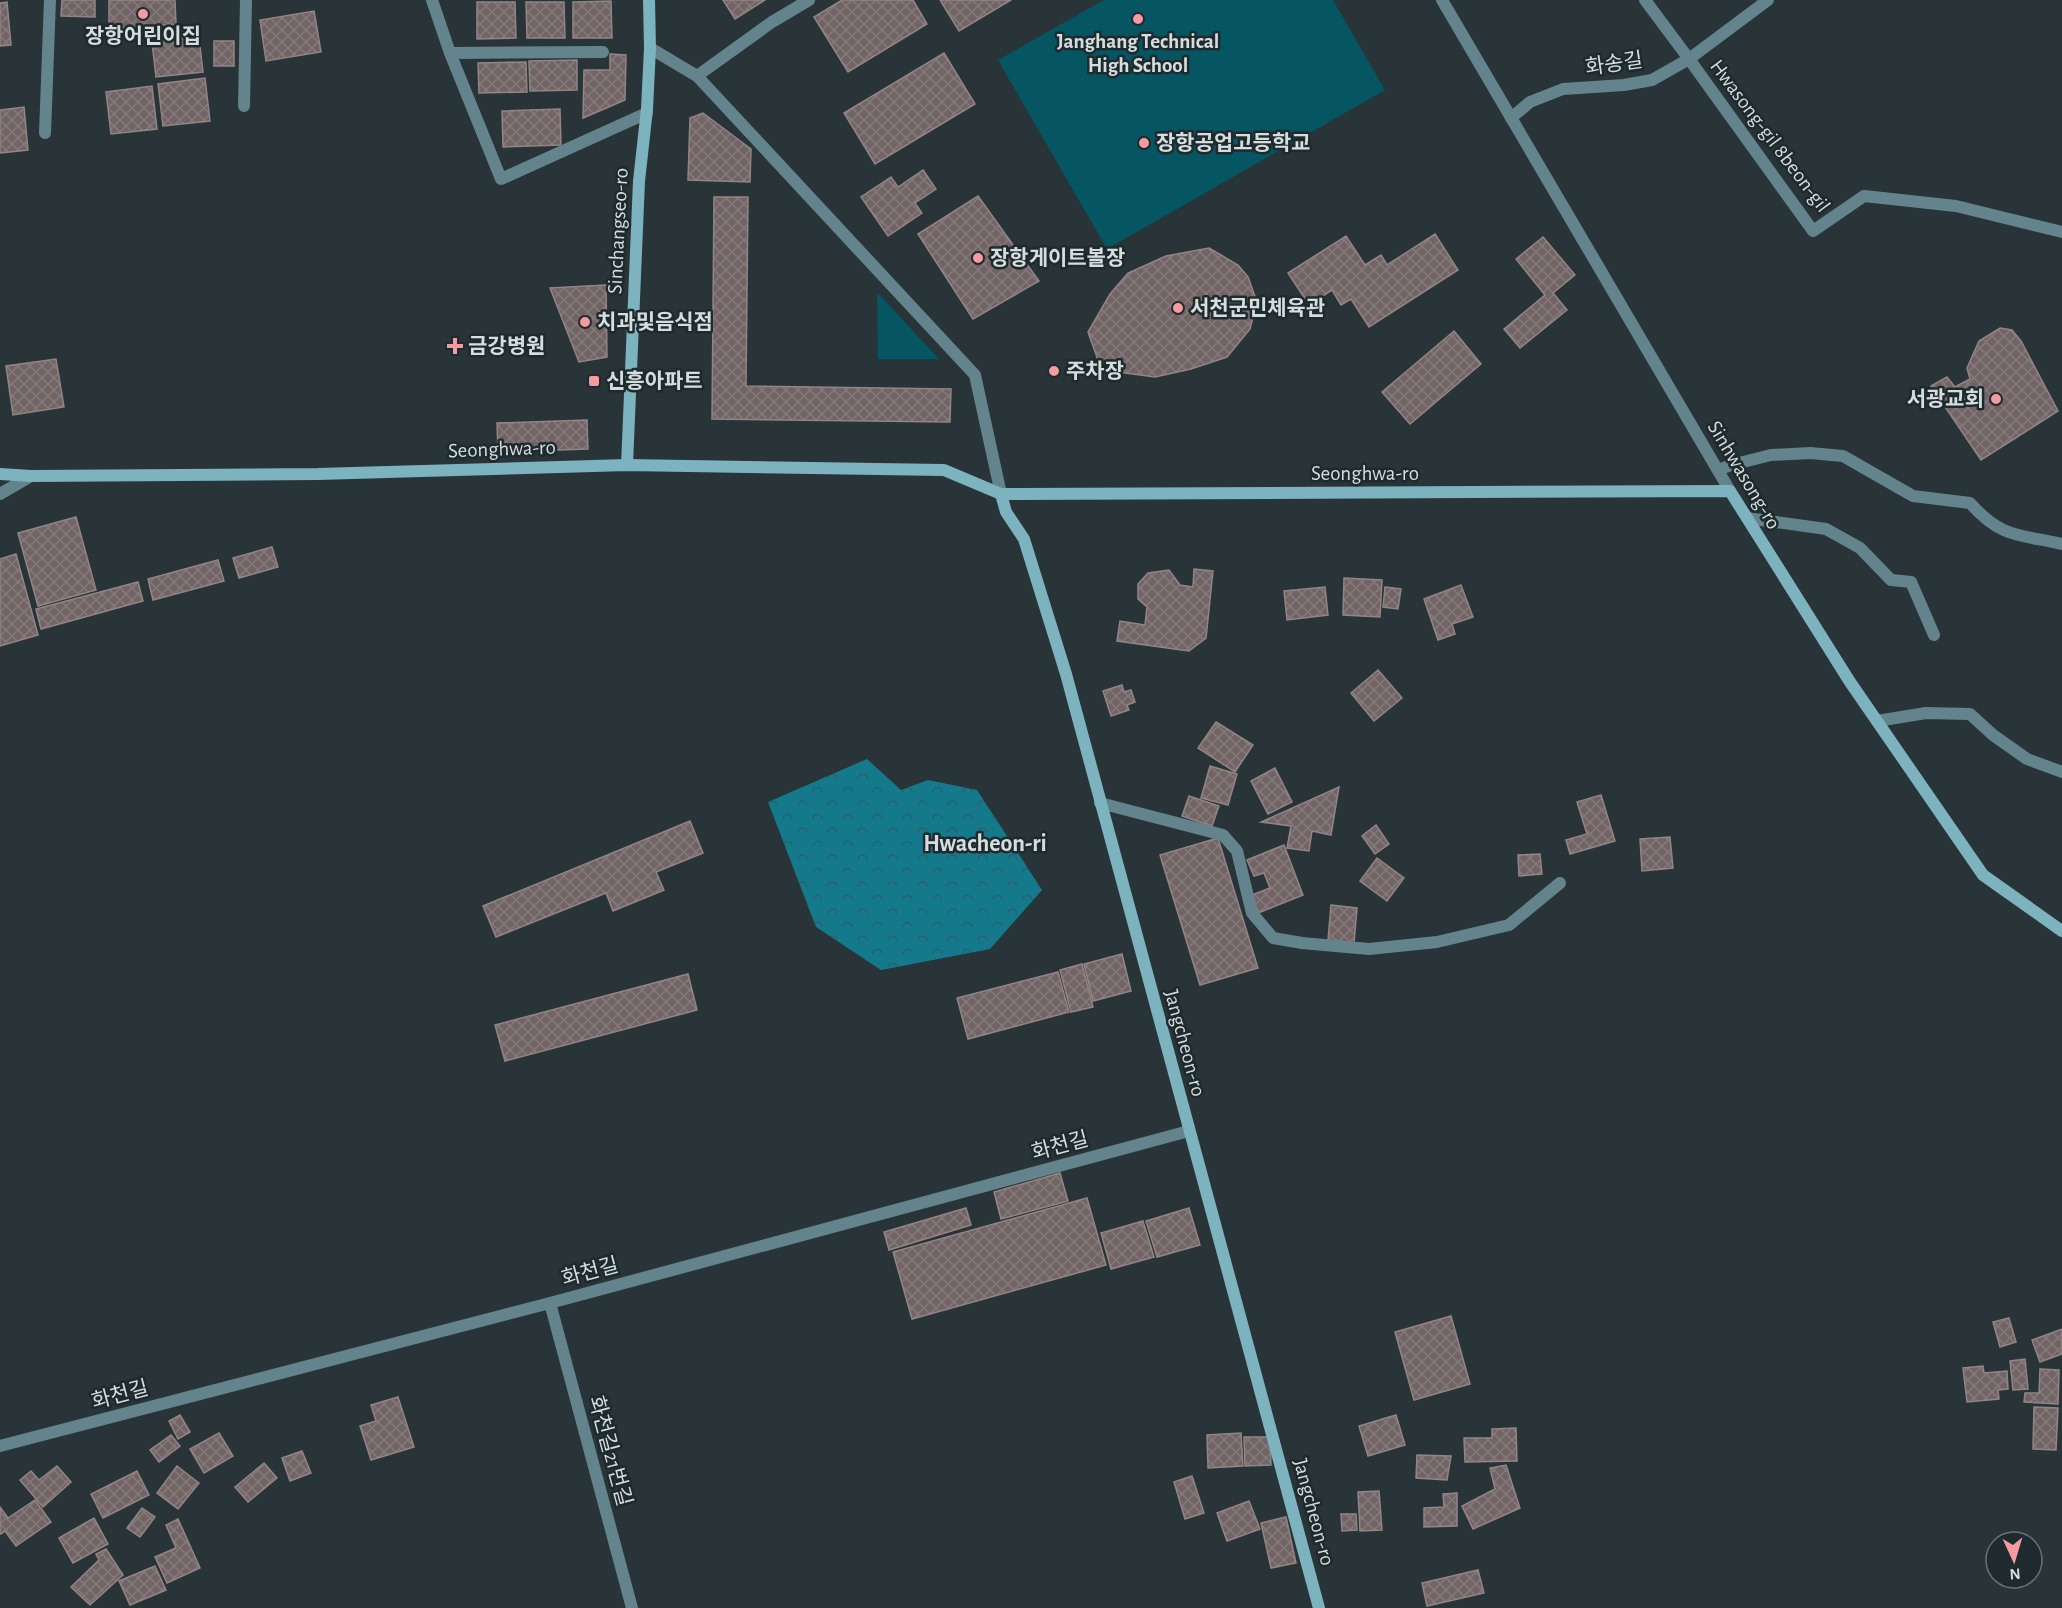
<svg xmlns="http://www.w3.org/2000/svg" width="2062" height="1608" font-family="'Alegreya Sans','Noto Sans KR',sans-serif">
<defs>
<pattern id="forest-crowns" width="20" height="18" patternUnits="userSpaceOnUse" patternTransform="scale(1.5)"><rect width="20" height="18" fill="#14798b"/><path d="M2 6a3 3 0 1 1 6 0M12 15a3 3 0 1 1 6 0" fill="none" stroke="#28606b"/></pattern>
<pattern id="building-cross-hatch" width="8" height="8" patternUnits="userSpaceOnUse" patternTransform="scale(1.5)"><rect width="8" height="8" fill="#726465"/><path d="M0 0l8 8M0 8l8-8" fill="none" stroke="#857a7b"/></pattern>
</defs>
<rect width="100%" height="100%" fill="#283437"/>
<g fill="#065562">
<path d="M1104 0H1333L1385 90 1107 249 998 60Z"/>
<path d="M877 292 939 359H878Z"/>
</g>
<path fill="url(#forest-crowns)" d="M867 759 901 790 928 780 977 790 1042 890 990 949 881 970 816 927 768 802Z"/>
<g fill="url(#building-cross-hatch)" stroke="#938485" stroke-width="1.5">
<path d="M62 0H95V17L61 16Z"/>
<path d="M109 0H175L176 24 109 29Z"/>
<path d="M723 0H765L735 19Z"/>
<path d="M842 0H913L927 24 848 72 814 17Z"/>
<path d="M940 0H1011L959 31Z"/>
<path d="M611 1 612 38H573V2Z"/>
<path d="M7 2 11 45 0 46V3Z"/>
<path d="M477 2H515L516 38 477 39Z"/>
<path d="M526 2H564L565 38H527Z"/>
<path d="M314 11 321 52 266 61 260 20Z"/>
<path d="M198 29 203 72 156 77 151 34Z"/>
<rect x="214" y="41" width="20" height="25"/>
<path d="M944 53 975 104 875 164 844 113Z"/>
<path d="M610 54 626 55 625 100 583 118 584 70H610Z"/>
<path d="M577 60V90L530 91 529 61Z"/>
<path d="M526 62 527 92 479 93 478 63Z"/>
<path d="M205 78 210 121 163 126 158 84Z"/>
<path d="M152 86 157 129 111 134 106 92Z"/>
<path d="M24 107 28 150 0 153V110Z"/>
<path d="M560 109 561 145 503 147 502 111Z"/>
<path d="M703 113 751 149 750 182 688 180 690 118Z"/>
<path d="M923 170 936 189 915 203 922 213 888 236 861 197 891 177 898 187Z"/>
<path d="M978 196 1039 281 973 319 918 234Z"/>
<path d="M714 197H748L746 386 951 389 950 422 712 419Z"/>
<path d="M1435 234 1458 270 1369 327 1351 299 1341 305 1332 290 1309 305 1288 273 1346 236 1365 265 1381 255 1387 265Z"/>
<path d="M1543 237 1575 275 1553 293 1567 310 1520 348 1504 329 1545 295 1516 259Z"/>
<path d="M1209 248 1238 265 1248 277 1257 302 1250 329 1227 357 1191 369 1155 377 1118 372 1098 360 1088 332 1110 294 1128 273 1166 256Z"/>
<path d="M606 285 607 357 579 362 550 288Z"/>
<path d="M2000 328 2012 330 2021 341 2058 411 1981 460 1931 386 1947 377 1955 387 1970 379 1967 368 1979 341Z"/>
<path d="M1454 331 1481 364 1410 424 1382 392Z"/>
<path d="M56 359 64 407 13 415 6 366Z"/>
<path d="M587 420 588 449 498 452 497 423Z"/>
<path d="M76 517 96 590 38 606 18 533Z"/>
<path d="M272 547 278 567 239 578 233 558Z"/>
<path d="M16 554 38 635 0 646V559Z"/>
<path d="M218 560 224 581 153 600 148 579Z"/>
<path d="M1194 569 1213 571 1206 638 1189 651 1117 641 1120 621 1145 625 1147 607 1138 599V584L1148 573 1169 570 1180 585 1193 587Z"/>
<path d="M1344 578 1382 580 1380 617 1343 615Z"/>
<path d="M138 582 143 601 41 629 36 609Z"/>
<path d="M1461 585 1473 617 1452 624 1455 634 1438 640 1424 599Z"/>
<path d="M1325 587 1328 615 1287 620 1284 591Z"/>
<path d="M1385 587 1401 589 1398 609 1383 607Z"/>
<path d="M1378 670 1402 698 1374 721 1351 693Z"/>
<path d="M1122 685 1124 692 1131 690 1135 702 1127 705 1129 710 1111 716 1103 691Z"/>
<path d="M1216 722 1253 745 1235 772 1198 748Z"/>
<path d="M1210 766 1237 774 1228 805 1201 798Z"/>
<path d="M1275 768 1292 802 1268 814 1251 781Z"/>
<path d="M1339 787 1331 835 1312 831 1309 851 1287 848 1291 826 1261 822Z"/>
<path d="M1601 795 1615 841 1570 854 1566 840 1587 834 1577 802Z"/>
<path d="M1189 796 1219 806 1212 826 1182 816Z"/>
<path d="M690 821 703 853 656 872 664 890 613 911 606 893 496 937 483 906Z"/>
<path d="M1376 825 1389 844 1375 854 1362 836Z"/>
<path d="M1670 837 1673 868 1642 871 1640 839Z"/>
<path d="M1218 838 1258 968 1200 985 1160 855Z"/>
<path d="M1284 845 1303 895 1258 913 1252 895 1270 888 1264 873 1254 876 1247 860Z"/>
<path d="M1540 854 1542 874 1519 876 1518 855Z"/>
<path d="M1377 858 1404 878 1387 901 1360 881Z"/>
<path d="M1331 905 1357 908 1354 943 1328 940Z"/>
<path d="M1122 954 1131 991 1093 1001 1084 964Z"/>
<path d="M1082 964 1093 1007 1071 1012 1060 970Z"/>
<path d="M1058 972 1069 1012 968 1039 957 998Z"/>
<path d="M688 974 697 1010 505 1061 495 1025Z"/>
<path d="M1060 1173 1068 1201 1001 1219 994 1192Z"/>
<path d="M1087 1198 1106 1265 912 1319 893 1252Z"/>
<path d="M966 1208 971 1225 889 1250 884 1232Z"/>
<path d="M1189 1208 1200 1245 1157 1257 1146 1221Z"/>
<path d="M1143 1221 1154 1257 1111 1269 1101 1233Z"/>
<path d="M1451 1316 1470 1384 1414 1400 1395 1332Z"/>
<path d="M2009 1318 2016 1342 2000 1347 1993 1322Z"/>
<path d="M2062 1329V1354L2040 1362 2032 1340Z"/>
<path d="M2025 1359 2028 1389 2013 1390 2010 1361Z"/>
<path d="M1983 1366 1984 1373 2007 1371 2008 1389 1998 1390 1999 1399 1967 1402 1963 1368Z"/>
<path d="M2040 1369 2059 1370 2058 1404 2024 1402 2025 1393H2039Z"/>
<path d="M398 1397 414 1447 371 1460 360 1426 376 1421 371 1405Z"/>
<path d="M2034 1407 2058 1408 2056 1450 2033 1449Z"/>
<path d="M180 1415 190 1432 178 1439 169 1421Z"/>
<path d="M1396 1415 1405 1445 1368 1456 1359 1426Z"/>
<path d="M1516 1428 1517 1461 1465 1462 1464 1438H1492V1429Z"/>
<path d="M219 1433 233 1456 204 1473 190 1449Z"/>
<path d="M1241 1433 1243 1466 1208 1468 1207 1435Z"/>
<path d="M171 1435 180 1446 159 1462 150 1450Z"/>
<path d="M1244 1437H1270L1271 1465 1245 1466Z"/>
<path d="M302 1451 311 1473 290 1481 282 1458Z"/>
<path d="M1417 1455 1451 1456 1447 1480 1416 1478Z"/>
<path d="M264 1463 277 1478 248 1502 235 1487Z"/>
<path d="M1506 1465 1520 1508 1473 1529 1462 1506 1495 1489 1490 1468Z"/>
<path d="M57 1466 71 1482 43 1507 20 1480 31 1471 39 1480Z"/>
<path d="M177 1466 199 1483 178 1509 157 1493Z"/>
<path d="M137 1471 149 1495 103 1518 91 1494Z"/>
<path d="M1192 1476 1204 1513 1185 1519 1174 1482Z"/>
<path d="M1379 1491 1382 1530 1360 1531 1358 1492Z"/>
<path d="M1457 1493V1526L1424 1527V1508L1444 1507 1443 1494Z"/>
<path d="M35 1500 51 1522 16 1546 5 1531 1 1534 0 1533V1507L8 1518Z"/>
<path d="M1249 1501 1260 1529 1227 1541 1217 1513Z"/>
<path d="M142 1508 155 1517 140 1537 127 1528Z"/>
<path d="M1341 1514H1356L1357 1530 1342 1531Z"/>
<path d="M1286 1517 1296 1563 1271 1568 1261 1523Z"/>
<path d="M94 1518 108 1544 73 1563 59 1538Z"/>
<path d="M178 1519 200 1568 167 1583 155 1557 176 1548 166 1525Z"/>
<path d="M106 1549 123 1575 90 1605 71 1587 99 1560 96 1554Z"/>
<path d="M155 1566 166 1590 130 1605 119 1581Z"/>
<path d="M1478 1570 1484 1593 1427 1606 1422 1583Z"/>
</g>
<g fill="none" stroke-linecap="round" stroke-linejoin="round">
<g stroke="#63848c" stroke-width="12">
<path d="M432 0 450 53 501 179 647 113"/>
<path d="M1442 0 1730 491"/>
<path d="M1768 0 1689 59 1813 231 1864 196 1956 206 2062 232"/>
<path d="M650 48 697 76 975 375 1001 494"/>
<path d="M450 53 603 52"/>
<path d="M697 76 772 22 809 0"/>
<path d="M244 106 246 0"/>
<path d="M1511 118 1530 102 1563 89 1624 85 1652 80 1689 59 1645 0"/>
<path d="M45 133 50 0"/>
<path d="M1718 470 1731 465 1771 455 1810 453 1843 456 1913 496 1970 503C2002 539 2019 534 2062 544"/>
<path d="M0 494 31 476"/>
<path d="M1747 518 1826 529 1860 548 1891 580 1911 582 1934 635"/>
<path d="M1877 721 1926 713 1970 714 1993 735 2027 759 2062 772"/>
<path d="M1100 803 1223 835 1237 851 1252 913 1273 938 1302 943 1369 949 1437 942 1509 925 1560 883"/>
<path d="M550 1303 632 1608"/>
<path d="M0 1446 550 1303 1189 1131"/>
</g>
<g stroke="#7cb3bf" stroke-width="12">
<path d="M627 465 639 181 647 109 650 48 649 0"/>
<path d="M0 474 31 476 318 474 627 465 944 470 1001 494 1730 491 1850 682 1983 875 2062 931"/>
<path d="M1001 494 1006 512 1024 539 1066 674 1319 1608"/>
</g>
</g>
<g fill="#f49aa1" stroke="#1e2a2d" stroke-width="2">
<circle cx="143" cy="14" r="6"/>
<circle cx="1138" cy="19" r="6"/>
<circle cx="1144" cy="143" r="6"/>
<circle cx="978" cy="258" r="6"/>
<circle cx="1178" cy="308" r="6"/>
<circle cx="585" cy="322" r="6"/>
<path d="M452 337h6v6h6v6h-6v6h-6v-6h-6v-6h6z"/>
<circle cx="1054" cy="371" r="6"/>
<rect x="588" y="375" width="12" height="12" rx="3"/>
<circle cx="1996" cy="399" r="6"/>
</g>
<g text-anchor="middle" dominant-baseline="central" stroke-width="5" stroke-linejoin="round" paint-order="stroke">
<g font-size="21" font-weight="bold" fill="#d5ddde" stroke="#1e2a2d" text-anchor="start">
<text x="143" y="36" text-anchor="middle">장항어린이집</text>
<text x="1138" y="41" text-anchor="middle">Janghang Technical<tspan x="1138" dy="24">High School</tspan></text>
<text x="1156" y="143">장항공업고등학교</text>
<text x="990" y="258">장항게이트볼장</text>
<text x="1190" y="308">서천군민체육관</text>
<text x="597" y="322">치과및음식점</text>
<text x="468" y="346">금강병원</text>
<text x="1066" y="371">주차장</text>
<text x="606" y="381">신흥아파트</text>
<text x="1984" y="399" text-anchor="end">서광교회</text>
</g>
<g font-size="21" fill="#d5ddde" stroke="#1e2a2d">
<text transform="translate(1614 64) rotate(-8)">화송길</text>
<text transform="translate(1770 136) rotate(53)">Hwasong-gil 8beon-gil</text>
<text transform="translate(618 231) rotate(-87)">Sinchangseo-ro</text>
<text transform="translate(502 449) rotate(-2)">Seonghwa-ro</text>
<text x="1365" y="473">Seonghwa-ro</text>
<text transform="translate(1744 475) rotate(59)">Sinhwasong-ro</text>
<text transform="translate(1185 1043) rotate(75)">Jangcheon-ro</text>
<text transform="translate(1060 1146) rotate(-15)">화천길</text>
<text transform="translate(590 1272) rotate(-15)">화천길</text>
<text transform="translate(120 1395) rotate(-15)">화천길</text>
<text transform="translate(610 1451) rotate(75)">화천길21번길</text>
<text transform="translate(1314 1512) rotate(75)">Jangcheon-ro</text>
</g>
<g font-size="24" font-weight="bold" fill="#d5ddde" stroke="#1e2a2d">
<text x="985" y="844">Hwacheon-ri</text>
</g>
</g>
<g transform="translate(2014 1560) rotate(176)"><circle r="28" fill="#1e2a2d" stroke="#677274" stroke-width="1.5"/>
<path d="M0-4.5L10 22L0 15L-10 22Z" fill="#f49aa1"/>
<text y="-9" font-size="16" font-weight="bold" text-anchor="middle" fill="#d5ddde">N</text>
</g>
</svg>
